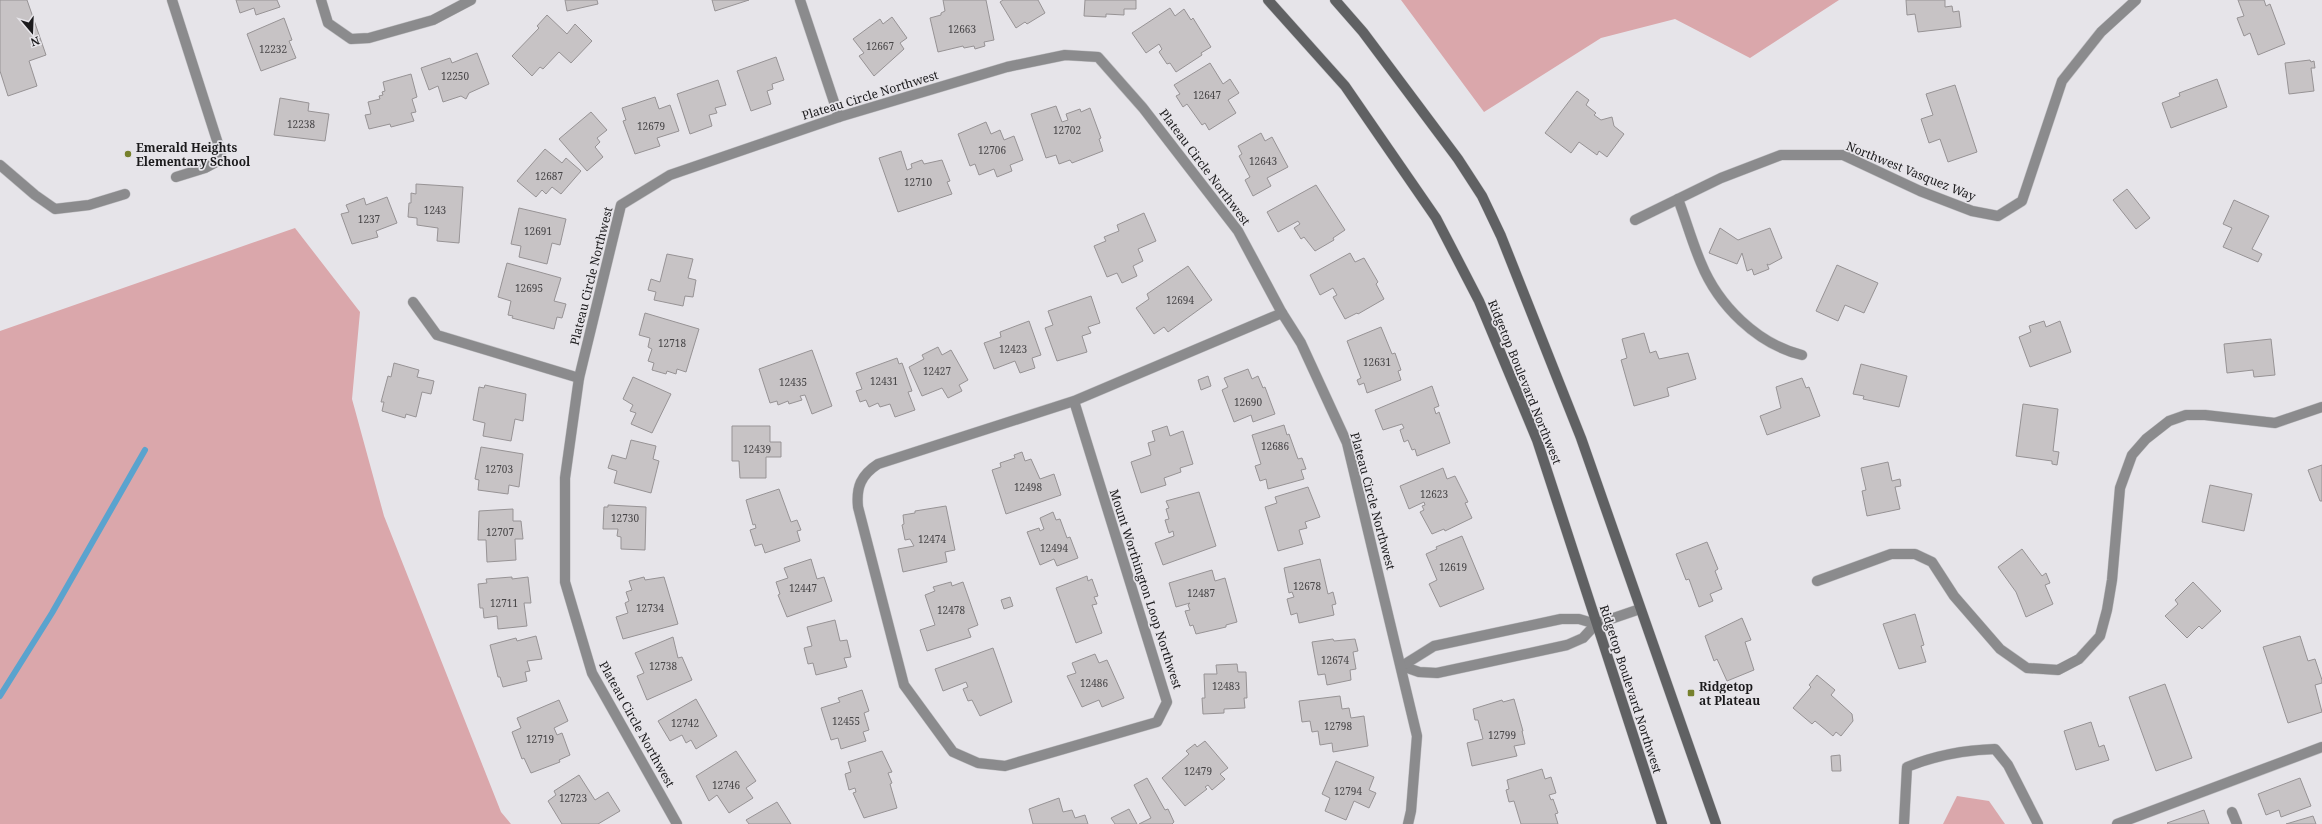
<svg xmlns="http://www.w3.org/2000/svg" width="2322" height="824" font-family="'Noto Serif',serif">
<rect width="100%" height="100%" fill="#e6e4e9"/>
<g fill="#daa7ab">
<path d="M1401 0H1839L1750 58 1675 19 1601 38 1484 112Z"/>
<path d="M295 228 360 312 352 399 384 516 501 812 511 824H0V331Z"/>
<path d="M1957 796 1989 801 2005 824H1943Z"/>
</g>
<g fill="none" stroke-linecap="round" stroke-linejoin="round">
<path stroke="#5aa3ce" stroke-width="6" d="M0 696 52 613 145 450"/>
</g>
<g fill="#c7c3c5" stroke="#979395">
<path d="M0 0H27L46 55 29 61 37 86 8 96 0 71Z"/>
<path d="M236 0H277L280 7 256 15 254 8 240 13Z"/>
<path d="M565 0H597L598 4 567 11Z"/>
<path d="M712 0H749L715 11Z"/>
<path d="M943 0H986L994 40 984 42 985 46 975 49 974 46 964 48 963 46 938 52 930 18 941 15V13L945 11Z"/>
<path d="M1003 0H1038L1045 13 1027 24 1025 22 1016 28 1000 2Z"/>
<path d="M1085 0H1136V9H1124V15L1106 14V17L1084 16Z"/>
<path d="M1906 0H1945V7L1952 6 1953 12 1959 11 1961 27 1918 32 1915 14 1907 15Z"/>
<path d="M2238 0H2264L2266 6 2270 4 2285 44 2258 55 2250 33 2244 36 2237 18 2244 16Z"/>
<path d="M1170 8 1175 16 1184 9 1191 20 1193 18 1211 47 1201 53 1202 55 1176 72 1170 63 1167 64 1159 52 1162 49 1159 44 1146 53 1132 33Z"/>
<path d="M547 15 567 34 575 24 592 41 571 63 559 52 543 69 540 67 532 76 512 56 539 28 537 26Z"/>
<path d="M892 17 907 38 900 43 904 49 874 76 859 56 864 53 853 39 880 19 883 24Z"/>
<path d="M284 18 292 40 289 41 296 58 261 71 247 34Z"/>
<path d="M477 53 489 84 469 93 466 99 461 96 443 102 438 86 429 90 421 68 450 58 452 63Z"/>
<path d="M776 57 784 80 772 84 773 89 767 91 771 104 751 111 737 71Z"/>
<path d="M2310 60 2311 62 2314 61 2315 68H2311L2314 91 2289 94 2285 63Z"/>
<path d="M1210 63 1223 84 1230 79 1239 93 1228 100 1236 113 1209 130 1205 123 1202 125 1187 104 1183 107 1176 96 1180 94 1174 85Z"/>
<path d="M411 74 417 97 412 99 416 112 411 113 414 121 391 127 390 124 369 129 365 115 371 114 368 102 380 99 379 96 383 95 382 92 385 91 383 82Z"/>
<path d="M2217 79 2227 107 2171 128 2162 103 2180 96 2179 93Z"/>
<path d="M718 80 726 105 715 108 717 113 709 115 712 126 690 134 677 94Z"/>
<path d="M1955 85 1977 152 1948 162 1940 139 1929 143 1921 119 1933 115 1926 94Z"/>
<path d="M1577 91 1589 100 1586 105 1596 113 1594 115 1601 120 1612 117 1614 126 1624 134 1607 157 1599 151 1597 155 1579 142 1571 153 1545 133Z"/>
<path d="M655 97 659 109 670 105 679 131 657 138 660 146 635 154 623 121 626 120 622 108Z"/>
<path d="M280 98 309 103 308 111 329 114 325 141 274 135Z"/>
<path d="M1056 106 1062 122 1068 120 1066 114 1080 109 1081 112 1090 108 1101 138 1099 139 1103 151 1072 163 1070 160 1059 164 1056 155 1046 158 1031 114Z"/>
<path d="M591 112 607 130 597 138 600 142 595 147 603 157 587 171 559 139Z"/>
<path d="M986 122 991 134 1000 130 1004 140 1014 136 1023 160 1010 165 1012 171 997 177 994 169 979 175 975 164 970 166 958 134Z"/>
<path d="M1261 133 1265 141 1272 137 1288 167 1267 178 1271 186 1253 196 1245 180 1250 177 1239 156 1242 154 1238 146Z"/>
<path d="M545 149 562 163 566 158 581 171 561 194 552 187 546 194 542 190 536 197 517 181Z"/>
<path d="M901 151 907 170 912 168 911 164 922 160 924 164 942 160 950 181 947 182 952 194 898 212 879 158Z"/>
<path d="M416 184 463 187 459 243 437 241 438 228 417 225V218L408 217 409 203H411V193L416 194Z"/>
<path d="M1316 185 1345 230 1333 238 1334 240 1315 251 1304 237 1301 239 1294 228 1300 224 1298 221 1278 232 1267 212Z"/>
<path d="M2127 189 2150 218 2136 229 2113 200Z"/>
<path d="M387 197 397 223 376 231 378 237 352 244 341 214 349 212 346 205 364 198 366 205Z"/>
<path d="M2234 200 2269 216 2252 249 2262 254 2258 262 2223 247 2232 228 2223 224Z"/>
<path d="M519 208 566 219 560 245 552 243 547 264 519 257 521 246 511 244Z"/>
<path d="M1144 213 1156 241 1138 249 1143 261 1133 266 1137 276 1122 283 1117 273 1107 277 1094 246 1106 241 1104 237 1119 231 1117 225Z"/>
<path d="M1720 228 1738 240 1770 228 1782 258 1769 265 1767 264 1769 269 1754 275 1752 269 1747 271 1742 253 1737 264 1709 253Z"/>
<path d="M1350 253 1355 262 1364 258 1378 282 1376 284 1384 299 1358 314 1357 313 1345 319 1333 297 1337 295 1333 288 1320 295 1310 275Z"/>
<path d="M667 254 693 259 688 278 696 280 693 297 685 296 683 306 654 300 656 292 648 290 651 279 660 282Z"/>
<path d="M507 263 561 278 554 301 566 304 562 318 557 317 554 329 512 318 513 316 508 315 511 301 498 297Z"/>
<path d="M1837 265 1878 283 1864 313 1845 305 1838 321 1816 311Z"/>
<path d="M1188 266 1212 300 1168 332 1164 327 1154 334 1136 308 1149 299 1147 294Z"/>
<path d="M1091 296 1100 323 1088 327 1091 333 1082 336 1087 352 1057 361 1045 328 1053 325 1048 311Z"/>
<path d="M645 313 699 329 686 372 677 369 676 374 667 371 666 374 652 370 654 363 648 361 652 349 648 347 650 338 639 335Z"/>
<path d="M1029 321 1041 355 1032 358 1035 368 1020 373 1015 361 994 369 984 343 1001 337 1000 332Z"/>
<path d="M2044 321 2046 327 2060 321 2071 352 2030 367 2019 337 2031 332 2029 326Z"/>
<path d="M1381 327 1392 354 1395 353 1401 370 1398 371 1401 380 1367 393 1364 383 1359 385 1357 380 1361 378 1347 341Z"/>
<path d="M1644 333 1650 353 1656 351 1659 359 1688 353 1696 379 1667 388 1669 396 1634 406 1621 360 1627 358 1622 339Z"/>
<path d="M2271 339 2275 375 2254 377 2253 370 2227 373 2224 344Z"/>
<path d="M938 347 942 355 951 350 968 380 959 385 962 391 948 398 942 388 922 396 909 367 924 359 922 355Z"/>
<path d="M812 350 832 406 812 414 805 395 800 396 802 400 789 404 788 401 778 405 777 401 770 403 759 369Z"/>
<path d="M897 358 899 364 902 363 912 391 908 392 915 410 895 417 890 404 880 407 878 403 869 407 866 400 860 402 856 391 862 389 856 373Z"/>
<path d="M394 363 419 370 417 377 434 381 431 394 422 392 416 417 406 414 405 418 382 411 384 402H381L388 376 391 377Z"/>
<path d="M1861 364 1907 376 1899 407 1863 399 1864 396 1853 394Z"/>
<path d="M1248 369 1252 379 1258 376 1263 388 1265 387 1275 414 1253 422 1251 415 1234 422 1222 390 1228 387 1224 378Z"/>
<path d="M1208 376 1211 386 1201 390 1198 380Z"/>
<path d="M633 377 671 394 652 433 631 424 636 413 630 411 633 405 623 399Z"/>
<path d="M1802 378 1806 388 1809 387 1820 416 1767 435 1760 416 1781 408 1776 387Z"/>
<path d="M485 385 526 394 523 421 515 419 511 441 483 436 485 423 473 420 479 387 484 388Z"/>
<path d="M1432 386 1439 406 1434 408 1436 414 1439 412 1450 443 1417 456 1415 449 1412 450 1408 440 1404 442 1400 430 1404 428 1402 424 1383 430 1375 410Z"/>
<path d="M2023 404 2058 409 2053 451 2059 452 2057 465 2052 464V461L2016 456Z"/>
<path d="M1284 425 1287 435 1289 434 1298 459 1302 458 1306 469 1301 470 1304 479 1268 489 1266 479 1260 481 1255 466 1261 464 1252 435Z"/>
<path d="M732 426H770V442H781V457H766V478H740L739 461H732Z"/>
<path d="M1167 426 1170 436 1183 431 1193 464 1180 468 1181 472 1164 478 1166 485 1141 493 1131 462 1151 455 1148 443 1155 441 1152 431Z"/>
<path d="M631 440 656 446 653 459 659 461 651 493 614 483 617 471 608 468 612 455 626 459Z"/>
<path d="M481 447 523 454 519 487 509 485 508 494 478 490 479 480 475 479Z"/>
<path d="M1022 452 1025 461 1031 459 1040 479 1054 474 1061 495 1006 514 992 470 1001 467 1000 463 1015 458 1014 455Z"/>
<path d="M1888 462 1892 481 1900 479 1901 486 1895 487 1900 509 1867 516 1862 491 1866 490 1861 468Z"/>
<path d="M2322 465V501H2320L2308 470Z"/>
<path d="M1443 468 1447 479 1455 476 1468 502 1465 503 1472 518 1445 531 1444 529 1432 534 1420 512 1424 510 1422 506 1425 505 1424 502 1409 509 1400 486Z"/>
<path d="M2210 485 2252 494 2244 531 2202 522Z"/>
<path d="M1308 487 1320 517 1305 522 1307 528 1299 530 1303 544 1278 551 1265 507 1277 503 1275 497Z"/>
<path d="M779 489 791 522 797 520 801 530 797 531 800 541 765 553 762 544 755 546 750 530 756 528 755 524 753 525 746 500Z"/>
<path d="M1199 492 1216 546 1163 565 1155 543 1174 536 1173 531 1169 533 1165 520 1169 519 1166 509 1169 508 1166 501Z"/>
<path d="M608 505 646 507 645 550 621 549V537L617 536 618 529H603L604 507H608Z"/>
<path d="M946 506 955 550 945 552 947 562 903 572 898 549 914 546 910 539 905 540 902 525 904 524 903 515 915 513V511Z"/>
<path d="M513 509V521H521L523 539H515L516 560 487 562 486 540H478L479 511Z"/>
<path d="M1053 512 1056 520 1060 519 1067 538 1070 537 1078 558 1057 566 1054 559 1040 565 1027 532 1039 528 1040 531 1044 529 1040 518Z"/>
<path d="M1462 536 1484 589 1440 607 1429 584 1437 580 1426 554 1437 549 1436 547Z"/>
<path d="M1707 542 1718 569 1715 571 1722 589 1710 594 1713 601 1699 607 1689 579 1686 580 1676 554Z"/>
<path d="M2022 549 2042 576 2046 573 2050 583 2045 585 2053 604 2026 617 2016 592 1998 567Z"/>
<path d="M811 559 817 579 824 577 832 601 787 617 778 595 780 594 776 582 788 578 784 568Z"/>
<path d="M1320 559 1328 594 1333 592 1336 604 1332 605 1334 615 1299 623 1297 613 1291 615 1287 599 1294 597 1292 592 1289 593 1284 568Z"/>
<path d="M1212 570 1215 581 1225 578 1237 622 1226 625V627L1196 634 1193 625 1190 626 1185 611 1190 610 1188 605 1190 603 1176 607 1169 583Z"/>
<path d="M1087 576 1088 581 1092 579 1098 596 1094 597 1097 604 1092 605 1102 633 1076 643 1056 588Z"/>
<path d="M512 577V579L528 577 531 603H524L527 626 498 629 497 616 484 618 483 608H480L478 584 487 583 486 579Z"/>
<path d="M644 577 645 580 664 577 678 624 623 639 616 617 628 613 625 603 629 601 626 592 632 590 629 581Z"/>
<path d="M951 582 952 586 963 582 978 625 968 629 971 637 927 651 920 630 935 625 925 595 935 591 933 587Z"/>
<path d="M2193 582 2221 611 2202 629 2199 626 2187 638 2165 616 2178 604 2175 600Z"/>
<path d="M1010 597 1013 606 1004 609 1001 600Z"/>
<path d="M1915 614 1924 645 1921 646 1926 662 1899 669 1883 624Z"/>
<path d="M1742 618 1751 640 1745 642 1754 670 1727 681 1717 659 1714 661 1705 636Z"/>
<path d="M835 620 840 641 847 640 851 657 844 658 847 667 816 675 813 663 808 664 804 648 812 646 807 627Z"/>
<path d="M536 636 542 659 527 661 530 671 525 672 527 681 503 687 500 677H498L490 645 516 638 517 641Z"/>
<path d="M2300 636 2308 661 2315 659 2322 680V683L2315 685 2322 712 2288 723 2263 647Z"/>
<path d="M673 637 678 658 682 657 692 680 647 700 637 676 644 673 635 653Z"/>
<path d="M1333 639 1334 641 1355 639 1358 651 1353 652 1356 669 1350 670 1351 680 1327 685 1325 674 1318 675 1312 642Z"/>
<path d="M993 648 1012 702 980 716 972 700 968 701 963 689 968 687 966 682 943 691 935 669Z"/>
<path d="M1095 654 1099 663 1107 660 1124 698 1102 707 1099 700 1082 707 1067 676 1076 673 1072 663Z"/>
<path d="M1237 664 1238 672H1246L1247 698H1244L1245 708 1224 709V713L1203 714 1202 698H1205L1204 674H1217L1216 665Z"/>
<path d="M1817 675 1835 690 1831 695 1852 714 1853 721 1841 736 1836 732 1833 736 1815 721 1812 724 1793 708 1811 687 1809 685Z"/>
<path d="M2165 684 2192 758 2156 771 2129 697Z"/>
<path d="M862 690 869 711 864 713 869 730 863 732 866 741 841 749 838 738 831 740 821 708 840 702 838 698Z"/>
<path d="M1340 696 1342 709 1349 708 1351 718 1364 716 1368 746 1333 752 1332 743 1320 745 1318 731 1312 732 1310 721 1302 722 1299 701Z"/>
<path d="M696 699 717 736 696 749 691 740 686 743 682 735 670 741 658 721Z"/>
<path d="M1514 699 1523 731H1522L1525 744 1514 746 1517 756 1472 766 1467 743 1483 739 1478 720H1475L1473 709 1502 700 1503 702Z"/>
<path d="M559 700 568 721 554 728 557 735 562 733 570 755 559 760 560 762 531 773 524 758 522 759 512 732 521 728 517 718Z"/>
<path d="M2091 722 2099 747 2104 745 2109 760 2076 770 2064 731Z"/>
<path d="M1205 741 1228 768 1220 774 1225 779 1212 790 1208 785 1205 787 1207 789 1185 806 1162 778 1189 754 1186 751 1195 744 1197 747Z"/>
<path d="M736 751 756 781 746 788 753 798 729 813 717 795 709 801 696 776Z"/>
<path d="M882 751 892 772 888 773 892 783 890 784 897 808 864 818 853 793 856 792 855 788 849 790 845 774 851 772 848 762Z"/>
<path d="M1840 755 1841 771H1832L1831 756Z"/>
<path d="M1336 761 1374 777 1369 790 1376 793 1369 808 1354 801 1346 820 1325 811 1330 798 1322 794Z"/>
<path d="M1542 769 1545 779 1551 777 1556 793 1549 795 1551 800 1553 799 1558 813 1555 814 1558 824H1521L1514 801 1509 802 1506 790 1509 789 1507 780Z"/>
<path d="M579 775 595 800 608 792 620 811 598 824H562L548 801 556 795 554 791Z"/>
<path d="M1147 778 1165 810 1168 809 1174 822 1172 824H1139L1151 818 1134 785Z"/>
<path d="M2300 778 2311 806 2281 817 2279 810 2266 815 2258 794Z"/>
<path d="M1059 798 1063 812 1072 810 1075 818 1085 815 1088 824H1033L1029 809Z"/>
<path d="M777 802 791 824H749L746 820Z"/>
<path d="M1129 809 1137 824H1115L1111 818Z"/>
<path d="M2204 810 2209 824H2168L2167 823Z"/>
<path d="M2313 816 2316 824H2286Z"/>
</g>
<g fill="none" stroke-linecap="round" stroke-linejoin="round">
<defs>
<g id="lane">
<path d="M172 0 221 153 218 161 205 168 176 177"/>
<path d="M0 165 35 195 55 209 89 205 125 194"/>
<path d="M1678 199C1686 220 1692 242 1701 263 1718 305 1757 344 1802 355"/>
<path d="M1904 824 1907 767C1936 755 1964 750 1995 749L2008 765 2038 824"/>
<path d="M2117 824 2322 747"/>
</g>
<g id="street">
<path d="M321 0 328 23 351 39 369 38 433 20 471 0"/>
<path d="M800 0 839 117"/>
<path d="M1635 220 1721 178 1781 155H1843L1920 191 1972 211 1998 216 2022 201 2062 81 2101 32 2136 0"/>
<path d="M413 302 437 335 579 378"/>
<path d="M1074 401 1167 702 1157 722 1005 766 978 763 953 752 904 685 858 507C856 487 861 475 878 464L1074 401 1282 313"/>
<path d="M1817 581 1891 554H1915L1932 562 1954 596 2000 649 2027 668 2058 670 2079 659 2100 636 2107 610 2112 580 2120 488 2132 455 2146 439 2169 421 2186 415H2205L2275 423 2322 407"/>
<path d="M1402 666 1419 672 1437 673 1567 645 1583 638 1596 624 1640 609"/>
<path d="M1402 666 1434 646 1561 619H1579L1596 624"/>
<path d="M2232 812 2237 824"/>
<path d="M677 824 592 673 565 582V478L579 378 621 205 670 175 839 117 1007 67 1065 55 1098 57 1143 108 1238 231 1282 313 1301 343 1347 443 1417 736 1411 811 1408 824"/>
</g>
<g id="secondary">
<path d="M1268 0 1345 86 1436 218 1479 301 1537 440 1662 824"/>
<path d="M1335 0 1363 32 1458 159 1482 196 1501 236 1581 438 1716 824"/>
</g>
</defs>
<use href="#lane" stroke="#c1c0c4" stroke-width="11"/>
<use href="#street" stroke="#c1c0c4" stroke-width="11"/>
<use href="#secondary" stroke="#c1c0c4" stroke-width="11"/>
<use href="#lane" stroke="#8b8b8d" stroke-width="10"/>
<use href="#street" stroke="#8b8b8d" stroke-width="10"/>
<use href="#secondary" stroke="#606163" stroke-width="10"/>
</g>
<g fill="#76802c" stroke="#e6e4e9" stroke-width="1.5">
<circle cx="128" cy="154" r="4"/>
<rect x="1687" y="689" width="8" height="8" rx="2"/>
</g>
<g text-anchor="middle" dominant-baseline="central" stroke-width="3.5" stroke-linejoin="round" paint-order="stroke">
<g font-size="10" fill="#464446">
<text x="962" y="29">12663</text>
<text x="880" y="46">12667</text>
<text x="273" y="49">12232</text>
<text x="455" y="76">12250</text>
<text x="1207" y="95">12647</text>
<text x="301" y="124">12238</text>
<text x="651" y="126">12679</text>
<text x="1067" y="130">12702</text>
<text x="992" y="150">12706</text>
<text x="1263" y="161">12643</text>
<text x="549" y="176">12687</text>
<text x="918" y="182">12710</text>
<text x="435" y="210">1243</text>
<text x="369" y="219">1237</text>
<text x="538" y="231">12691</text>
<text x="529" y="288">12695</text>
<text x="1180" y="300">12694</text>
<text x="672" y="343">12718</text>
<text x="1013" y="349">12423</text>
<text x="1377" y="362">12631</text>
<text x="937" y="371">12427</text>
<text x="884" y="381">12431</text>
<text x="793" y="382">12435</text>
<text x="1248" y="402">12690</text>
<text x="1275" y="446">12686</text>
<text x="757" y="449">12439</text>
<text x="499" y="469">12703</text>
<text x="1028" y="487">12498</text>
<text x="1434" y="494">12623</text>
<text x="625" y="518">12730</text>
<text x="500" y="532">12707</text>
<text x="932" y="539">12474</text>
<text x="1054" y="548">12494</text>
<text x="1453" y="567">12619</text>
<text x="1307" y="586">12678</text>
<text x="803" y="588">12447</text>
<text x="1201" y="593">12487</text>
<text x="504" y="603">12711</text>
<text x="650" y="608">12734</text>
<text x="951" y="610">12478</text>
<text x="1335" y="660">12674</text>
<text x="663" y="666">12738</text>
<text x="1094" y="683">12486</text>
<text x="1226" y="686">12483</text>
<text x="846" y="721">12455</text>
<text x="685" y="723">12742</text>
<text x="1338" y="726">12798</text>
<text x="1502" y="735">12799</text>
<text x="540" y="739">12719</text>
<text x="1198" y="771">12479</text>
<text x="726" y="785">12746</text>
<text x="1348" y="791">12794</text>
<text x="573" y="798">12723</text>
</g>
<g font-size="12" fill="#1b1a1c" stroke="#e6e4e9">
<text transform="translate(870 95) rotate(-17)">Plateau Circle Northwest</text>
<text transform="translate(1205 167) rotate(53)">Plateau Circle Northwest</text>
<text transform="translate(1911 171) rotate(22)">Northwest Vasquez Way</text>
<text transform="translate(591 276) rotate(-76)">Plateau Circle Northwest</text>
<text transform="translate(1525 382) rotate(68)">Ridgetop Boulevard Northwest</text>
<text transform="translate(1373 501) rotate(75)">Plateau Circle Northwest</text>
<text transform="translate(1146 589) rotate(72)">Mount Worthington Loop Northwest</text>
<text transform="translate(1631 689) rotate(72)">Ridgetop Boulevard Northwest</text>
<text transform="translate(637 724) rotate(61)">Plateau Circle Northwest</text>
</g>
<g font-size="12" font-weight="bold" fill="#1b1a1c" stroke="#e6e4e9" text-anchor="start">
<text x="136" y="147">Emerald Heights<tspan x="136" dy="14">Elementary School</tspan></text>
<text x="1699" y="686">Ridgetop<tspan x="1699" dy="14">at Plateau</tspan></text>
</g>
</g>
<g transform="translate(32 32) rotate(161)" stroke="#e6e4e9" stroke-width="3" paint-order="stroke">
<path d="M0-3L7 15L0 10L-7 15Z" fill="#1b1a1c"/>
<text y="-6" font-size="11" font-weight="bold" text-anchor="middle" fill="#1b1a1c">N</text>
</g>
</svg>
